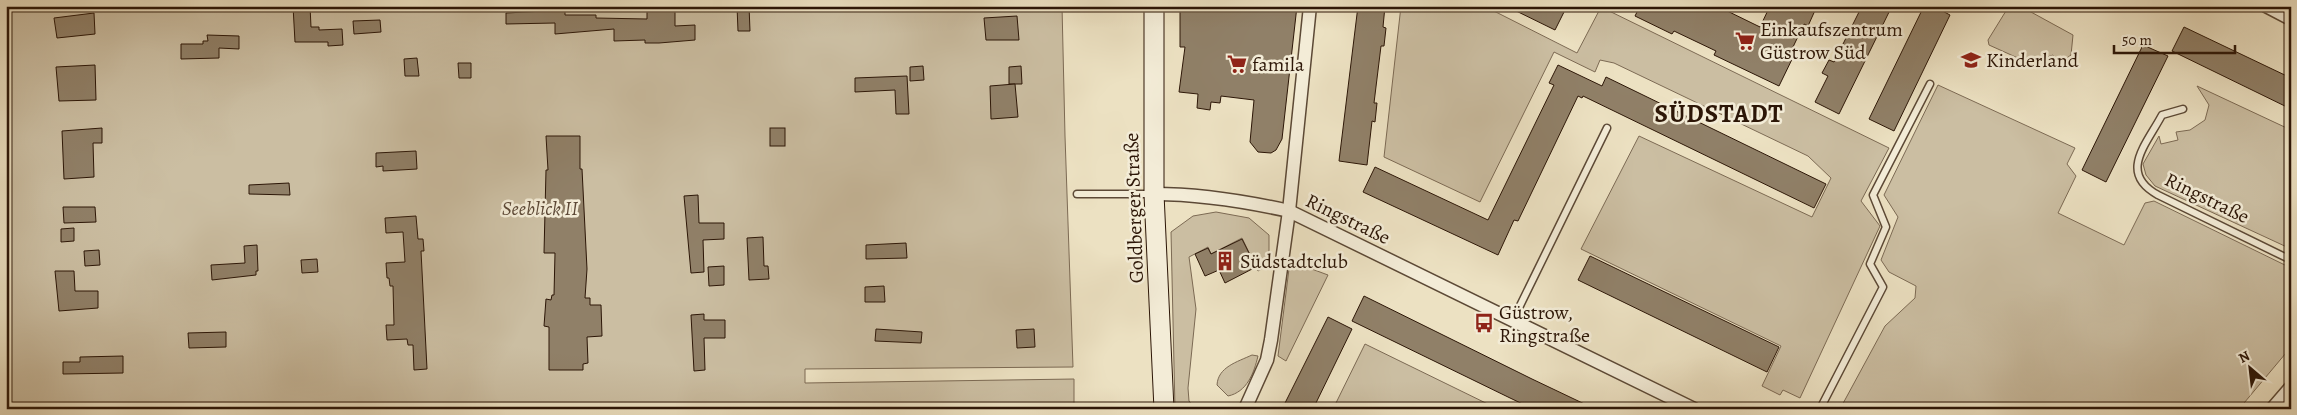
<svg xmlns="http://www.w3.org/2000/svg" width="2297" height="415" font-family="Alegreya,serif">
<rect width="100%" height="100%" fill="#ece1c2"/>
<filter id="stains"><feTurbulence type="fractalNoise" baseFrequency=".004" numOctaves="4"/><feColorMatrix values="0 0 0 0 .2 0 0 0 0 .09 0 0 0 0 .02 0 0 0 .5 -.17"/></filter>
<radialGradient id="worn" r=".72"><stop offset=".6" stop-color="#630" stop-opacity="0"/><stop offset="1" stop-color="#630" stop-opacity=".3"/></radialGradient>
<g fill="#cbbea2" stroke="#7c6a54">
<path d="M6 6H1062L1065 136 1073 367 805 369V383L1074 379V409H6Z"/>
<path d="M1401 6H1484L1577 53 1601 7 1889 148 1861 201 1880 226 1800 398 1783 390 1780 395 1762 386 1781 346 1581 249 1639 136 1812 217 1831 178 1808 156 1614 63 1600 60 1595 72 1554 52 1480 202 1384 157Z"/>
<path d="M2009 6H2020L2073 35 2071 55 2057 65 2053 55 2029 63 1989 45 1988 40Z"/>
<path d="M1938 85 2075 148 2067 164 2076 176 2058 213 2124 245 2145 203 2154 201 2291 268V347L2239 409H1840L1885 326 1915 298 1916 286 1889 272 1881 260 1898 217 1884 195Z"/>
<path d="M2197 86 2291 130V244L2289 248 2155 186 2146 175 2143 164 2159 136 2161 144 2178 140 2176 132 2190 130 2205 120 2209 105Z"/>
<path d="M1216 212 1249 218 1269 235V265L1258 271 1242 238 1211 254 1208 247 1189 257 1196 309 1188 388 1189 401 1195 409H1175L1171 232 1193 216Z"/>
<path d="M1290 261 1328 275 1286 361 1278 356Z"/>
<path d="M1365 344 1498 409H1333Z"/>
<path d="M1252 355 1258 356C1254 373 1247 392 1228 396L1217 385C1218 367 1237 362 1252 355Z"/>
</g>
<g fill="#908068" stroke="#2c1607">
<path d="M293 6H310L311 27H319V30L342 29 343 45 328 46V42H295Z"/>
<path d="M737 6H749L750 31H738Z"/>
<path d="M1180 6H1297L1282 139 1276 150 1271 153 1258 152 1250 142 1254 100 1221 96 1220 103 1211 102 1210 110 1197 108 1198 94 1179 92 1185 47H1180Z"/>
<path d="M1358 6H1385L1383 27 1386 28 1384 46H1381L1374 103H1377L1375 122 1372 121 1367 165 1339 161Z"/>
<path d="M1506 6H1567L1555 30Z"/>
<path d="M1640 6H1717L1760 27 1770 6H1817L1808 26 1804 24 1793 47 1797 49 1779 86 1714 55 1716 51 1674 31 1672 34 1635 16Z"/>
<path d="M1862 6H1892L1839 114 1815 102 1828 76 1822 73 1829 60 1834 62Z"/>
<path d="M1924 6H1933L1950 15 1894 131 1869 119Z"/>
<path d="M647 8H675V26L695 25V40L659 43H645V40L614 41V29L555 34V23L506 24V13L565 10V15H596V18L647 19Z"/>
<path d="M94 13 95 34 57 38 54 18Z"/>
<path d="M1017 16 1019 40H986L984 18Z"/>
<path d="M380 20 381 32 354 34 353 21Z"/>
<path d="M2184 27 2291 78V109L2172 51Z"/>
<path d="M207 35 239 36V49L219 48V58L181 59V44H203V41H208Z"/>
<path d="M2143 45 2168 56 2106 182 2082 170Z"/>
<path d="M417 58 419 76H405L404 59Z"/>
<path d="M458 63H471V78H459Z"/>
<path d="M95 65 96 100 59 101 56 67Z"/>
<path d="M1558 65 1602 86 1606 77 1826 184 1814 208 1583 96 1582 98 1578 96 1518 221 1514 220 1498 255 1363 192 1375 167 1488 220 1554 85 1549 83Z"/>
<path d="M923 66 924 80 910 81V67Z"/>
<path d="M1021 66 1022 84H1009V67Z"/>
<path d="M907 76 909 114H896L895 90 855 92V78Z"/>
<path d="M1015 84 1018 117 991 119 990 86Z"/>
<path d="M102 128V143H93L94 177 64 179 62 131Z"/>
<rect x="770" y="128" width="15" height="18"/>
<path d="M546 136H580V169H582L587 269 585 298H590V305H601L602 336 587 337 588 363 583 364V370H549V327L544 326 546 299 551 300 552 295H554L555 253H544L546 170H548Z"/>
<path d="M416 151 417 169 383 171V166L376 167V153Z"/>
<path d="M289 183 290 195 249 194V185Z"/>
<path d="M698 195 699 223H724V239L703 240 704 272 691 273 684 196Z"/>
<path d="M63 207H95L96 222 64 223Z"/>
<path d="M416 216 418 239H423L424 251H421L427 369 414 370 413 345H408L407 339 387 340 386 325H394L393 286H390L389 278H387L386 263 405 262 403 232 386 233 385 218Z"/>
<path d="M74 228V241L61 242V229Z"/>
<path d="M763 237 764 266H768L769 279 749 280 747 238Z"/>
<path d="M1242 239 1256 267 1225 283 1219 270 1205 276 1195 254 1208 248 1211 254Z"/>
<path d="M906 243 907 258 866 259V245Z"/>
<path d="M257 245 258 271H256V275L212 280 211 265 245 263 244 246Z"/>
<path d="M99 250 100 265 85 266 84 251Z"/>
<path d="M1590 256 1779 347 1767 372 1578 280Z"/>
<path d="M317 259 318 272 302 273 301 260Z"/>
<path d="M724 266V285L709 286 708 267Z"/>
<path d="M55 271H74L75 291H98V308L59 311Z"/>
<path d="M884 286 885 302H865V287Z"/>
<path d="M1364 296 1532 379 1595 409H1533L1508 397 1352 321Z"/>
<path d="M704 314V320H725V338H704L705 370 694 371 691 315Z"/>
<path d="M1328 317 1352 329 1313 409H1282Z"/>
<path d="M876 329 922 332 921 343 875 341Z"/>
<path d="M1034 329 1035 347 1017 348 1016 330Z"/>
<path d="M226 332V347L189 348 188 333Z"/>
<path d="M123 356V373L63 374V362H80V357Z"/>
</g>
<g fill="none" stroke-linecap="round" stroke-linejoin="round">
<defs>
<g id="service">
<path d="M2183 109 2162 115C2146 145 2118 173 2158 195L2291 260"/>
<path d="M1077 194H1153"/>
<path d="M1513 320 1607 128"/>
<path d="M1820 409 1883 287 1870 264 1886 227 1873 195 1930 84"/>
</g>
<g id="minor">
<path d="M2266 6 2291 19"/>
<path d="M1154 194C1201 194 1244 201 1289 211L1694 409"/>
<path d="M1245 409 1267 360 1271 340 1289 211 1310 6"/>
<path d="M2272 409 2291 387"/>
</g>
<path id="secondary" d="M1154 6V194L1164 409"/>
</defs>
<use href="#service" stroke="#5c4936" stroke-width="9"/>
<use href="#minor" stroke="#5c4936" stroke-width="15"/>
<use href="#secondary" stroke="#2c1607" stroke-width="21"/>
<use href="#service" stroke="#f3ecd7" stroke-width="6"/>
<use href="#minor" stroke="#f3ecd7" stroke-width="12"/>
<use href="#secondary" stroke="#f3ecd7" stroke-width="19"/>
</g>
<defs>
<symbol id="supermarket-bare" viewBox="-9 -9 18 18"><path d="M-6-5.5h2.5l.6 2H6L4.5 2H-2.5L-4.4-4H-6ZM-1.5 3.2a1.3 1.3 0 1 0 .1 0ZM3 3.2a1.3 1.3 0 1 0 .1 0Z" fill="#8f2418" stroke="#f3ecd7" stroke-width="2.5" paint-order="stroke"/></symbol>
<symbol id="school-bare" viewBox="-9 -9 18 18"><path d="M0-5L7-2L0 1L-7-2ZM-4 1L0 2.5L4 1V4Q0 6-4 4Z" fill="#8f2418" stroke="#f3ecd7" stroke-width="2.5" paint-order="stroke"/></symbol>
<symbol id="building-bare" viewBox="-9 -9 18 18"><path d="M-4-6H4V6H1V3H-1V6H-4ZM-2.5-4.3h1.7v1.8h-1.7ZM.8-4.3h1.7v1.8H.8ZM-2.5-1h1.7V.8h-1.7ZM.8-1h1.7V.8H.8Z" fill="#8f2418" stroke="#f3ecd7" stroke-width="2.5" paint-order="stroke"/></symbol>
<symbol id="bus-bare" viewBox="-9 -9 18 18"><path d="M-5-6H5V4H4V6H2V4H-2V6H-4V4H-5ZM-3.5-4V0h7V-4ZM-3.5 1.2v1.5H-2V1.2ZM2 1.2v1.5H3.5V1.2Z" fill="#8f2418" stroke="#f3ecd7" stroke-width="2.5" paint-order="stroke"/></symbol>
</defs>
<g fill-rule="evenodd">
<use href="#supermarket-bare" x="1731" y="27" width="28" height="28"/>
<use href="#school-bare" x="1957" y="46" width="28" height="28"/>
<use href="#supermarket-bare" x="1223" y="50" width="28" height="28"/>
<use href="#building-bare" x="1211" y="247" width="28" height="28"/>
<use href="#bus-bare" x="1470" y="309" width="28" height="28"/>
</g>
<g text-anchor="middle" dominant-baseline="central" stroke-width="5" stroke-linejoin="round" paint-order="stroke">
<g font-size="20" fill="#2c1607" stroke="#f3ecd7" text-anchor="start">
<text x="1760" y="29">Einkaufszentrum<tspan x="1760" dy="23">Güstrow Süd</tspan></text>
<text x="1986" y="60">Kinderland</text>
<text x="1252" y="64">famila</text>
<text x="1240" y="261">Südstadtclub</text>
<text x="1499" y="312">Güstrow,<tspan x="1499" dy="23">Ringstraße</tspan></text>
</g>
<g font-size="20" fill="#2c1607" stroke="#f3ecd7">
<text transform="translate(2207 198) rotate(26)">Ringstraße</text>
<text transform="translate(1134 208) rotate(-92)">Goldberger Straße</text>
<text transform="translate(1348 219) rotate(26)">Ringstraße</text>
</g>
<g font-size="20" font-style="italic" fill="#5c4836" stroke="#f3ecd7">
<text x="540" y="208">Seeblick II</text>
</g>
<g font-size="25" font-weight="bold" letter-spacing="1" fill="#2c1607" stroke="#f3ecd7">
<text x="1719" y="114">SÜDSTADT</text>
</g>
</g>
<rect width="2297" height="415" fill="none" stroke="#ece1c2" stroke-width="25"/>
<rect x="8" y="8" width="2282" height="400" fill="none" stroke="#2c1607" stroke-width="2.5"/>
<rect x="12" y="12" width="2272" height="390" fill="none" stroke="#2c1607"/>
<g transform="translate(2250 368) rotate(332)" stroke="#f3ecd7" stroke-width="4" paint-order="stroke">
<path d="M0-4L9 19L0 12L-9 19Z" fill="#2c1607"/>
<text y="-8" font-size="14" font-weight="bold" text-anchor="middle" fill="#2c1607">N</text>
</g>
<path d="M2114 45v8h121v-8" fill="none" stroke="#2c1607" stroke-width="2.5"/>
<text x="2122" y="45" font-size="15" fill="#2c1607" stroke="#f3ecd7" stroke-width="4" paint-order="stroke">50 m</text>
<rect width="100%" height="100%" filter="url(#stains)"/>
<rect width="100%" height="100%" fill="url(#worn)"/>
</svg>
